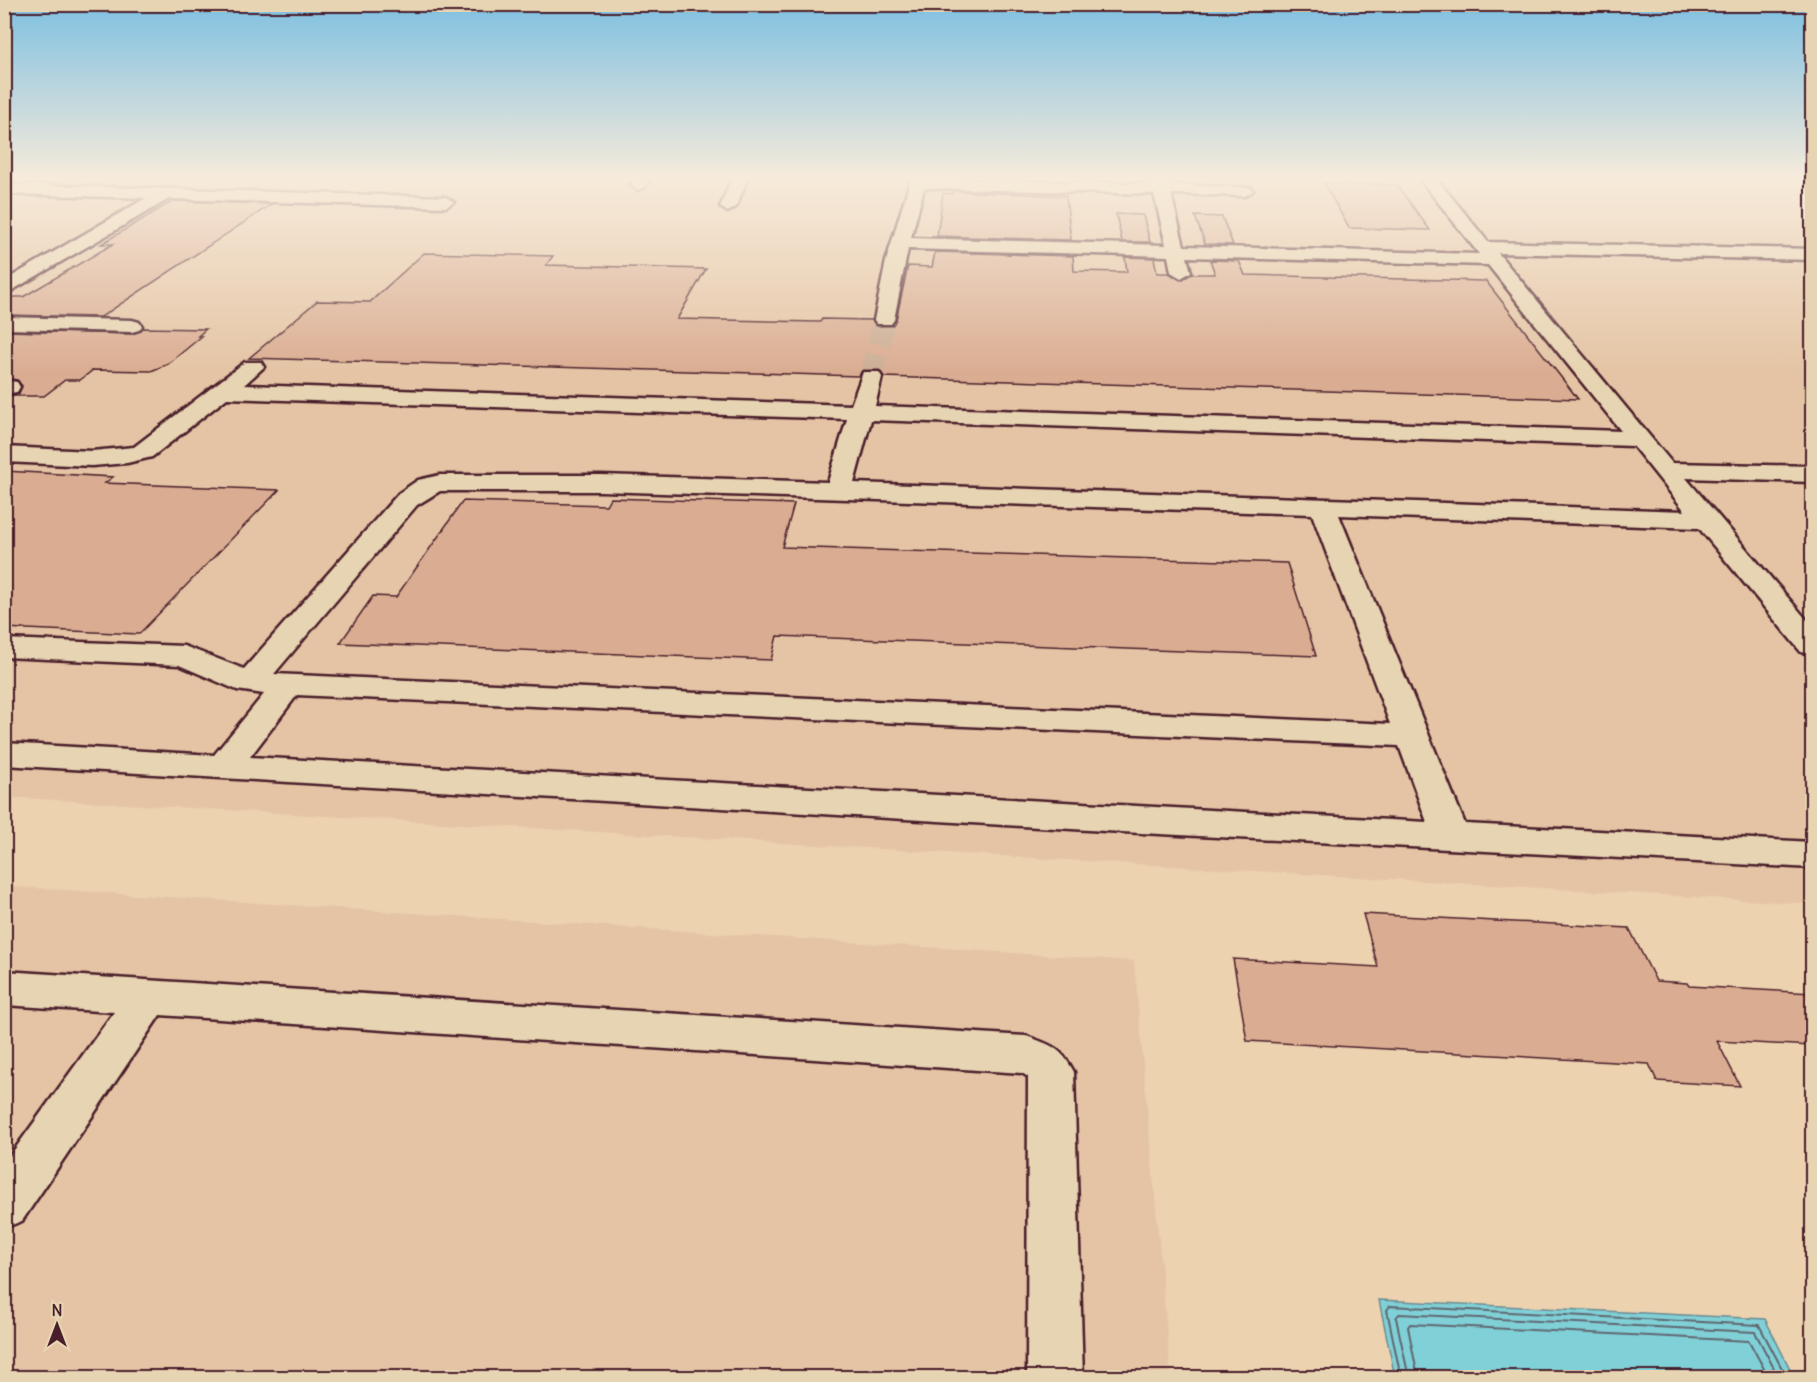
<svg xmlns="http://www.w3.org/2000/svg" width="1817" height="1382" font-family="Delius,sans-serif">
<rect width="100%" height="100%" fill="#edd2af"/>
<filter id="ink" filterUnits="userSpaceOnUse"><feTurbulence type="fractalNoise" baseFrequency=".0167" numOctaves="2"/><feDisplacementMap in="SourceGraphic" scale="12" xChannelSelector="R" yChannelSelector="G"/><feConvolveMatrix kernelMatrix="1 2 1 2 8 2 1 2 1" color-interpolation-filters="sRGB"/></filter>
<g filter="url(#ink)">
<g fill="#e4c4a4">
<path d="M17 178H1812V904L5 797 4 184Z"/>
<path d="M4 886 1134 961 1171 1377H5Z"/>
</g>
<path fill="#80d1d7" stroke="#6a8a92" stroke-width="1.5" d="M1379 1300 1765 1319 1794 1377H1395Z"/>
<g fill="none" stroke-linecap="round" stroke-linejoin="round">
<g stroke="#606670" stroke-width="2">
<path d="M1401 1378 1387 1310 1390 1306 1759 1325 1787 1378"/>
<path d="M1409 1378 1396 1318 1399 1314 1755 1332 1779 1378"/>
<path d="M1418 1378 1408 1327 1410 1324 1749 1341 1769 1378"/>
</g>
</g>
<g fill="#daad92" stroke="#4a1f2b" stroke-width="1.5">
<path d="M1324 183 1397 185 1430 230 1349 228Z"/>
<path d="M953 191 1066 196 1071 240 937 236 943 193 952 194Z"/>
<path d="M173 201 272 204 101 317 4 315V297H23L113 244H101Z"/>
<path d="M1116 214 1143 215 1150 242H1122Z"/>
<path d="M1195 216 1222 217 1233 245 1205 244Z"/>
<path d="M935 252 1073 256 1074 271 1127 272 1125 257 1154 258 1157 273H1169L1180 280 1192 274H1215L1210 260 1239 261 1245 275 1486 281 1578 399 884 377 879 370H862L859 376 249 358 317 301 370 302 424 253 553 256 546 265 706 269 677 319 820 322 822 319 872 320 877 326H891L896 320 908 266 932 267Z"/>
<path d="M143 328 206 329 198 336H202L168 364 151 371 93 370 80 380H65L44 396H8L19 393 22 386 17 380 4 378V331L132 334Z"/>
<path d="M4 471 113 477 105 483 279 490 139 634 4 628Z"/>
<path d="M610 498 794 504 782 547 1287 563 1316 656 777 636 771 660 340 643 373 596 396 597 463 501 606 505Z"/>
<path d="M1363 914 1629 928 1656 981 1687 983 1689 986 1812 993V1046L1717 1041 1740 1086 1657 1081 1649 1064 1247 1041 1233 959 1378 967Z"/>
</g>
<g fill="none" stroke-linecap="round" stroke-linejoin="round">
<path stroke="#ccae95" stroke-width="23" stroke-dasharray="23 11" stroke-linecap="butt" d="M871 377 884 320"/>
<defs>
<g id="minor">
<path d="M634 178H650L644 188 638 190 630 185Z"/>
<path d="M732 178H748L736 207 728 212 720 207Z"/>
<path d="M911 178 1152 184 1151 178H1167L1169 184 1251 188 1253 191 1245 196 1171 194 1184 246 1479 254 1419 178H1436L1488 242 1812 249V260L1498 253 1672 463 1812 466V482L1686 478 1812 626V654L1801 652 1699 528 1339 515 1465 824 1812 842V868L1122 832 4 765V743L214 755 264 694 237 690 179 665 4 657V639L184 646 244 669 399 493 418 480 440 475H601L828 482 847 419 227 398 152 457 127 463 92 466 4 462V447L92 451 134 447 245 362H261L264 367 244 385 851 405 863 372H879L882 377 875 406 1621 431 1488 265 1187 257 1191 272 1181 278 1171 272 1168 256 908 249 894 320 891 324H877L874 320 886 261ZM924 188 1154 194 1166 245 911 238ZM871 420 1633 446 1685 511 854 483ZM440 491H601L1312 514 1390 724 274 674 417 505ZM297 695 1399 746 1427 822 250 757Z"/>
<path d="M4 184 446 197 454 202 446 207 169 199 4 295V281L146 198 4 194Z"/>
<path d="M4 317 132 320 139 322 142 326 139 330 132 332 4 329Z"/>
<path d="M4 380 17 382 20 387 17 392 4 394Z"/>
<path d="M4 971 1026 1036C1051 1045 1061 1047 1074 1072L1083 1378H1027L1028 1077 1022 1073 160 1015 22 1221 4 1228V1164L114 1012 4 1005Z"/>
</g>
</defs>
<use href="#minor" stroke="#4a1f2b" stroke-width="5"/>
<use href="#minor" fill="#e7d4b2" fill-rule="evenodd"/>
</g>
</g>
<linearGradient id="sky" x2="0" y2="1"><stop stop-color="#7ec0e1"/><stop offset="0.48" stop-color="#f7ebdb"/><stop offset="1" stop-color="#f7ebdb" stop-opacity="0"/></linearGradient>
<rect width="1817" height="372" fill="url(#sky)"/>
<rect width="1817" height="1382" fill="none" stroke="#e7d4b2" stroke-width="24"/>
<rect x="12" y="12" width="1793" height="1358" fill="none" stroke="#4a1f2b" stroke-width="2" filter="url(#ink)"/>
<g transform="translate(57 1325)" stroke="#e7d4b2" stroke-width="4.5" paint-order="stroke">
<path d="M0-4.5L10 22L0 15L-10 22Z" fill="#4a1f2b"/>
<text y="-9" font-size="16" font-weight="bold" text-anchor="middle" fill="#4a1f2b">N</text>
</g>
</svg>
